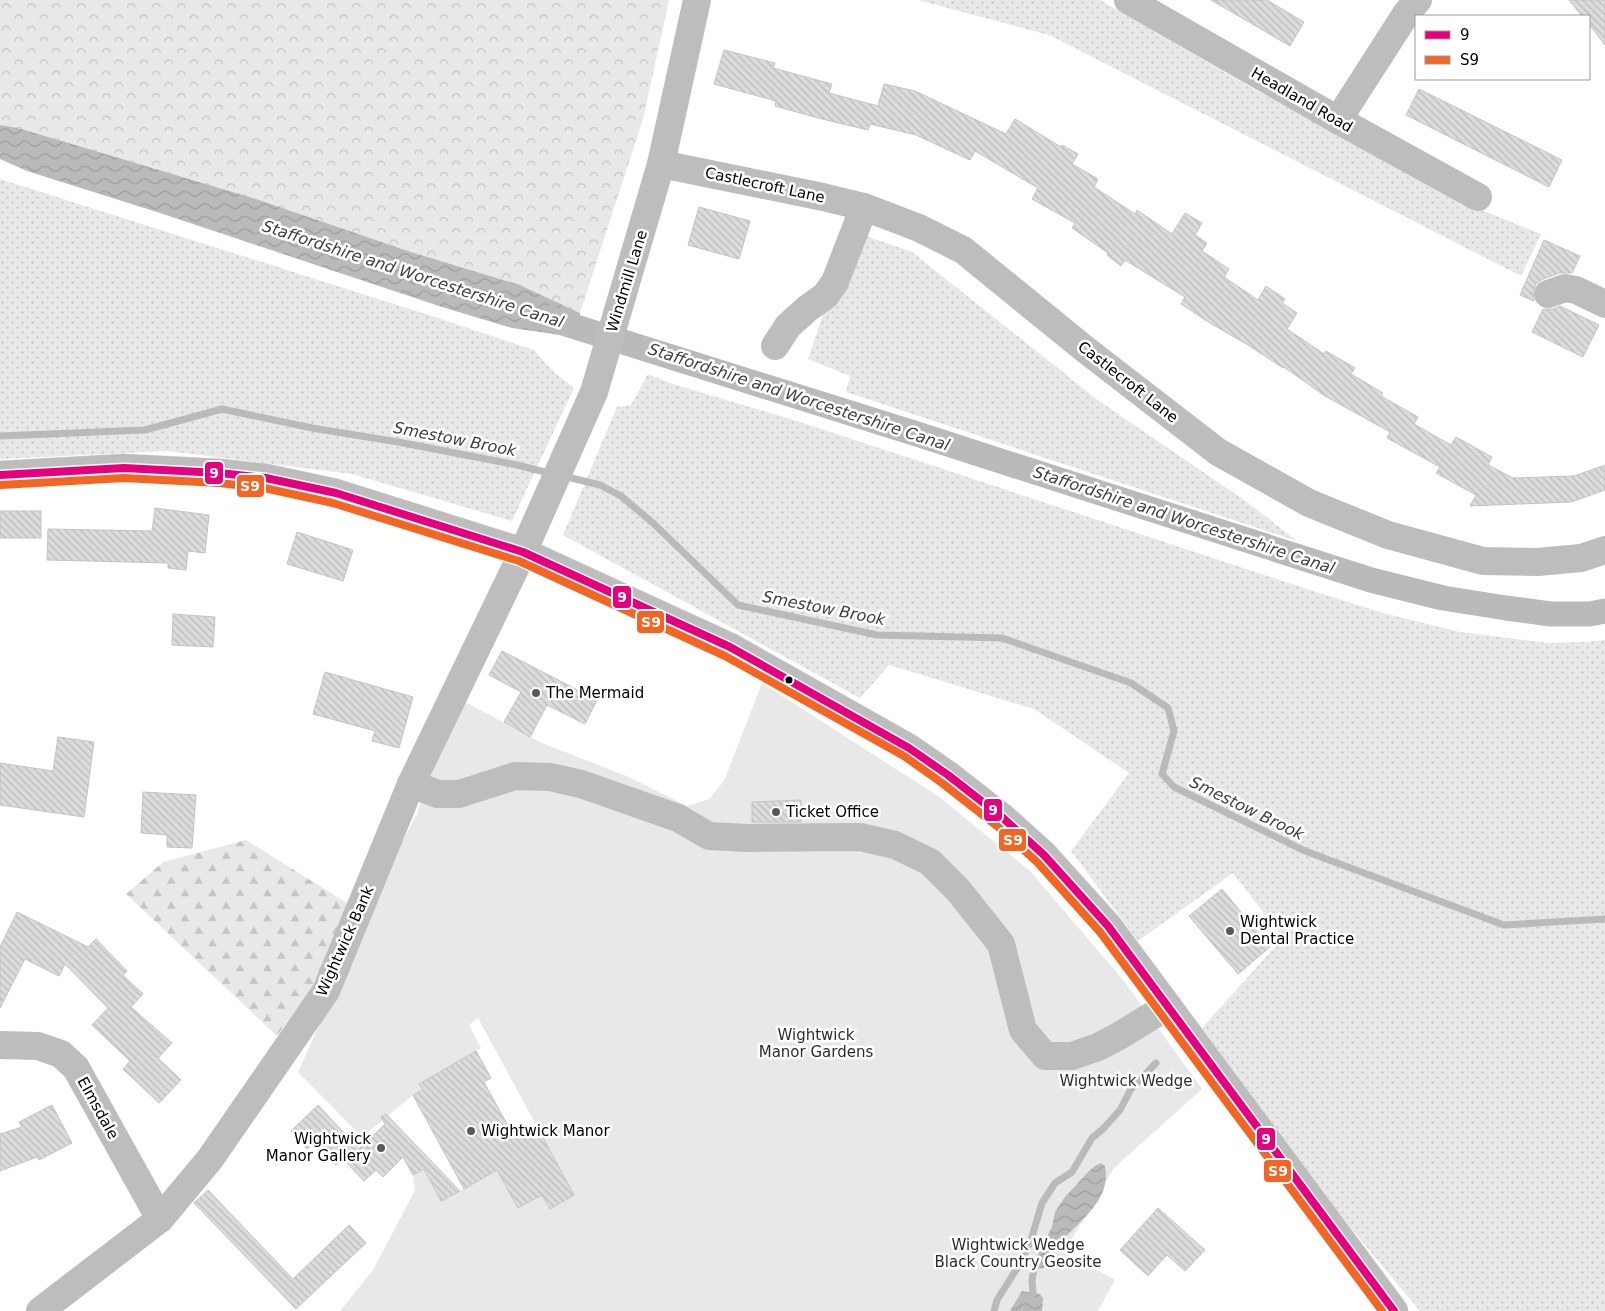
<svg xmlns="http://www.w3.org/2000/svg" width="1605" height="1311" font-family="'DejaVu Sans',sans-serif">
<defs>
<pattern id="grass-dots" width="8" height="8" patternUnits="userSpaceOnUse" patternTransform="scale(1.25)"><rect width="8" height="8" fill="#e8e8e8"/><path d="M2 2h.1M6 6h.1" fill="none" stroke="#c5c5c5" stroke-width="1.8" stroke-linecap="round"/></pattern>
<pattern id="forest-firs" width="22" height="20" patternUnits="userSpaceOnUse" patternTransform="scale(1.25)"><rect width="22" height="20" fill="#e8e8e8"/><path d="M5 1l3.5 6h-7zM16 11l3.5 6h-7z" fill="#c5c5c5"/></pattern>
<pattern id="park-crowns" width="20" height="18" patternUnits="userSpaceOnUse" patternTransform="scale(1.25)"><rect width="20" height="18" fill="#e8e8e8"/><path d="M2 6a3 3 0 1 1 6 0M12 15a3 3 0 1 1 6 0" fill="none" stroke="#c5c5c5"/></pattern>
<pattern id="water-waves" width="16" height="10" patternUnits="userSpaceOnUse" patternTransform="scale(1.25)"><rect width="16" height="10" fill="#bababa"/><path d="M0 5q4-4 8 0t8 0" fill="none" stroke="#9e9e9e"/></pattern>
<pattern id="building-back-hatch" width="6" height="6" patternUnits="userSpaceOnUse" patternTransform="scale(1.25)"><rect width="6" height="6" fill="#dcdcdc"/><path d="M-1 5l2 2M0 0l6 6M5-1l2 2" fill="none" stroke="#bbb"/></pattern>
</defs>
<rect width="100%" height="100%" fill="#fff"/>
<g fill="url(#grass-dots)">
<path d="M918 0H1100L1250 87 1484 211 1541 234 1521 276 1049 35Z"/>
<path d="M0 179 432 316 534 350 554 372 574 388 512 521 352 474 168 451 0 459Z"/>
<path d="M846 229 912 252 1099 401 1247 502 1297 541 846 392 850 376 808 359 828 300Z"/>
<path d="M648 374 670 383 797 421 1301 587 1383 613 1460 632 1549 643 1587 642 1605 640V1311H1420L1329 1202 1202 1028 1283 938 1233 873 1138 941 1071 851 1129 773 1034 709 889 665 860 698 563 535 617 407 631 405Z"/>
</g>
<path fill="url(#forest-firs)" d="M246 840 350 905 315 983 277 1036 126 894 163 862Z"/>
<path fill="url(#park-crowns)" d="M0 0H669L643 119 580 313 520 285 411 252 256 199 99 152 18 128 0 125Z"/>
<path fill="#e8e8e8" d="M762 683 938 796 1030 871 1124 981 1202 1089 1114 1168 1064 1252 1115 1280 1098 1311H340L373 1270 415 1190 413 1175 424 1169 441 1201 497 1170 542 1195 550 1209 574 1195 478 1018 469 1025 481 1048 454 1063 458 1070 439 1073 419 1084 423 1090 413 1095 362 1137 298 1072 401 844 417 814 430 773 465 702 542 743 629 777 687 806 709 799 724 781Z"/>
<g fill="url(#water-waves)">
<path d="M0 125 18 128 99 152 256 199 411 252 520 285 580 313 581 338 512 328 442 307 160 213 27 171 0 159Z"/>
<path d="M1101 1163 1105 1166C1113 1203 1072 1226 1052 1251 1048 1255 1046 1263 1044 1268L1034 1269 1037 1256 1052 1227 1055 1212 1065 1197 1088 1172 1095 1166Z"/>
<path d="M1022 1291 1040 1294 1043 1298 1042 1311H1010Z"/>
</g>
<g fill="none" stroke-linecap="round" stroke-linejoin="round">
<g stroke="#bababa" stroke-width="7">
<path d="M0 436 145 430 222 409 312 428 398 442 517 465 553 474"/>
<path d="M563 476 600 485 621 496 653 523 738 605 877 635 1002 638 1131 683 1168 708 1174 731 1162 774 1174 787 1305 851 1504 925 1605 919"/>
<path d="M1033 1293 1032 1280 1034 1269"/>
<path d="M994 1311 997 1300 1021 1262 1031 1240 1042 1203 1055 1183 1072 1172 1092 1138 1103 1129 1120 1110 1131 1089 1156 1063"/>
</g>
<path stroke="#bababa" stroke-width="25" d="M547 318 920 435 1371 580 1443 598 1506 608 1551 614H1589L1605 611"/>
</g>
<g fill="url(#building-back-hatch)" stroke="#c4c4c4">
<path d="M1211 0H1267L1304 22 1290 46Z"/>
<path d="M1569 0H1605V45L1589 24V16H1582Z"/>
<path d="M724 50 775 63 773 68 832 84 829 93 878 106 884 84 915 91 1006 134 1015 119 1061 147 1062 145 1078 154 1072 164 1098 179 1094 187 1135 214 1137 210 1172 234 1185 213 1202 223 1195 235 1207 243 1202 251 1229 269 1224 277 1258 300 1266 286 1285 299 1282 303 1297 313 1287 329 1324 354 1326 351 1355 368 1351 374 1383 393 1381 396 1418 417 1414 424 1451 445 1456 437 1492 457 1488 465 1513 478 1574 476 1605 465V490L1571 502 1470 506 1476 495 1436 473 1440 467 1387 438 1390 432 1325 396 1284 367 1283 368 1248 345 1210 323 1181 304 1185 297 1125 260 1121 266 1107 255 1108 253 1072 228 1075 223 1032 199 1038 188 975 151 970 160 916 135 870 124 868 130 822 119 775 106 776 101 714 84Z"/>
<path d="M1419 89 1562 160 1549 187 1406 115Z"/>
<path d="M699 207 750 221 739 259 688 245Z"/>
<path d="M1544 240 1580 256 1572 273H1560L1543 279 1536 284 1533 292 1534 301 1520 295Z"/>
<path d="M1560 306 1599 325 1583 357 1532 332 1543 309H1553Z"/>
<path d="M155 508 209 515 205 553 188 551 186 570 168 568V563L47 560 48 529 152 531Z"/>
<rect x="0" y="511" width="41" height="27"/>
<path d="M297 532 353 550 343 581 287 564Z"/>
<path d="M173 614 215 617 213 647 172 645Z"/>
<path d="M502 651 597 700 585 724 547 705 530 737 504 722 521 692 489 675Z"/>
<path d="M325 672 413 697 399 748 372 741 375 731 313 714Z"/>
<path d="M58 737 94 742 84 817 0 805V763L53 771Z"/>
<path d="M143 792 196 795 192 848 167 847V835L141 833Z"/>
<path d="M801 800V822H752V802Z"/>
<path d="M1222 889 1270 947 1238 974 1189 916Z"/>
<path d="M17 912 88 947 96 939 127 971 123 975 143 994 131 1007 172 1043 158 1058 181 1080 159 1103 123 1069 130 1061 92 1025 108 1008 65 964 59 976 25 959 0 1008V947Z"/>
<path d="M476 1051 491 1078 484 1082 514 1137 536 1125 574 1195 550 1209 542 1195 518 1208 497 1170 464 1189 413 1095 423 1090 419 1084Z"/>
<path d="M52 1105 72 1143 39 1160 37 1157 0 1171V1134L22 1127 19 1122Z"/>
<path d="M318 1105 359 1149 385 1124 381 1117 386 1114 460 1191 441 1201 424 1169 413 1175 403 1157 383 1177 376 1170 364 1181 343 1159 336 1165 315 1142 307 1149 291 1131Z"/>
<path d="M208 1190 293 1279 349 1225 366 1243 296 1309 194 1203Z"/>
<path d="M1158 1208 1205 1250 1185 1271 1167 1255 1148 1276 1120 1250Z"/>
</g>
<g fill="none" stroke-linecap="round" stroke-linejoin="round">
<defs>
<path id="highway" d="M0 475 124 468 220 473 266 478 336 493 523 552 730 647 909 748 948 775 1003 818 1044 855 1108 926 1394 1311"/>
</defs>
<use href="#highway" stroke="#dbdbdb" stroke-width="29"/>
<g stroke="#bdbdbd" stroke-width="28">
<path d="M1128 0 1338 120 1478 197"/>
<path d="M1338 120 1406 14 1418 0"/>
<path d="M661 164 823 197 864 207 919 228 963 250 1086 350 1218 452 1309 503 1388 535 1483 561 1538 562 1581 558 1605 550"/>
<path d="M1548 294 1565 288 1576 290 1605 304"/>
<path d="M775 346 788 326 808 308 825 296 835 282 864 207"/>
<path d="M411 784 438 794H459L515 776 550 777 581 784 678 818 709 836 747 838 860 837 895 845 930 862 958 890 1001 944 1023 1030 1045 1056H1072L1098 1047 1119 1036 1168 1006"/>
<path d="M0 1045 38 1046 61 1054 76 1068 160 1219"/>
<path d="M40 1311 160 1219 210 1159 326 991 411 784 523 552 594 392 661 164 697 0"/>
</g>
<use href="#highway" stroke="#bdbdbd" stroke-width="28"/>
<defs>
<path id="bus-1" d="M0 475 124 468 220 473 266 478 336 493 523 552 730 647 909 748 948 775 1003 818 1044 855 1108 926 1394 1311"/>
<path id="bus-2" d="M1 485 124 478 219 483 264 488 333 503 519 561 725 656 904 756 942 783 997 826 1037 862 1100 932 1382 1311"/>
</defs>
<use href="#bus-1" stroke="#fff" stroke-width="11"/>
<use href="#bus-2" stroke="#fff" stroke-width="11"/>
<use href="#bus-1" stroke="#e5007d" stroke-width="8"/>
<use href="#bus-2" stroke="#f26522" stroke-width="8"/>
</g>
<circle fill="#000" stroke="#fff" stroke-width="2" cx="789" cy="680" r="4.5"/>
<g fill="#595959" stroke="#fff" stroke-width="2">
<circle cx="536" cy="693" r="5"/>
<circle cx="776" cy="812" r="5"/>
<circle cx="1230" cy="931" r="5"/>
<circle cx="471" cy="1131" r="5"/>
<circle cx="381" cy="1148" r="5"/>
</g>
<g text-anchor="middle" dominant-baseline="central" stroke-width="5" stroke-linejoin="round" paint-order="stroke">
<g font-size="15" fill="#000" stroke="#fff">
<text transform="translate(1302 100) rotate(30)">Headland Road</text>
<text transform="translate(765 185) rotate(12)">Castlecroft Lane</text>
<text transform="translate(627 281) rotate(-73)">Windmill Lane</text>
<text transform="translate(1128 382) rotate(38)">Castlecroft Lane</text>
<text transform="translate(345 941) rotate(-66)">Wightwick Bank</text>
<text transform="translate(98 1108) rotate(61)">Elmsdale</text>
</g>
<g font-size="15" fill="#000" stroke="#fff" text-anchor="start">
<text x="546" y="693">The Mermaid</text>
<text x="786" y="812">Ticket Office</text>
<text x="1240" y="922">Wightwick<tspan x="1240" dy="17">Dental Practice</tspan></text>
<text x="481" y="1131">Wightwick Manor</text>
<text x="371" y="1139" text-anchor="end">Wightwick<tspan x="371" dy="17">Manor Gallery</tspan></text>
</g>
<g font-size="15" fill="#2d2d2d" stroke="#fff">
<text x="816" y="1035">Wightwick<tspan x="816" dy="17">Manor Gardens</tspan></text>
<text x="1126" y="1081">Wightwick Wedge</text>
<text x="1018" y="1245">Wightwick Wedge<tspan x="1018" dy="17">Black Country Geosite</tspan></text>
</g>
<g font-size="16" font-style="italic" fill="#3e3e3e" stroke="#fff">
<text transform="translate(413 274) rotate(18)">Staffordshire and Worcestershire Canal</text>
<text transform="translate(799 397) rotate(18)">Staffordshire and Worcestershire Canal</text>
<text transform="translate(455 439) rotate(11)">Smestow Brook</text>
<text transform="translate(1184 520) rotate(18)">Staffordshire and Worcestershire Canal</text>
<text transform="translate(824 608) rotate(11)">Smestow Brook</text>
<text transform="translate(1247 808) rotate(26)">Smestow Brook</text>
</g>
</g>
<g stroke="#fff" stroke-width="2">
<rect x="204" y="461" width="20" height="24" rx="5" fill="#e5007d"/>
<rect x="236" y="474" width="29" height="24" rx="5" fill="#f26522"/>
<rect x="612" y="585" width="20" height="24" rx="5" fill="#e5007d"/>
<rect x="636" y="610" width="29" height="24" rx="5" fill="#f26522"/>
<rect x="983" y="798" width="20" height="24" rx="5" fill="#e5007d"/>
<rect x="998" y="828" width="29" height="24" rx="5" fill="#f26522"/>
<rect x="1256" y="1127" width="20" height="24" rx="5" fill="#e5007d"/>
<rect x="1263" y="1159" width="29" height="24" rx="5" fill="#f26522"/>
</g>
<g font-size="14" text-anchor="middle" font-weight="bold" fill="#fff">
<text x="214" y="478">9</text>
<text x="250" y="491">S9</text>
<text x="622" y="602">9</text>
<text x="651" y="627">S9</text>
<text x="993" y="815">9</text>
<text x="1013" y="845">S9</text>
<text x="1266" y="1144">9</text>
<text x="1278" y="1176">S9</text>
</g>
<rect x="1415" y="15" width="175" height="65" fill="#ffffff" stroke="#999999"/>
<rect x="1425" y="31" width="25" height="8" fill="#e5007d" stroke="#999999"/>
<text x="1460" y="40" font-size="15" fill="#000000">9</text>
<rect x="1425" y="56" width="25" height="8" fill="#f26522" stroke="#999999"/>
<text x="1460" y="65" font-size="15" fill="#000000">S9</text>
</svg>
